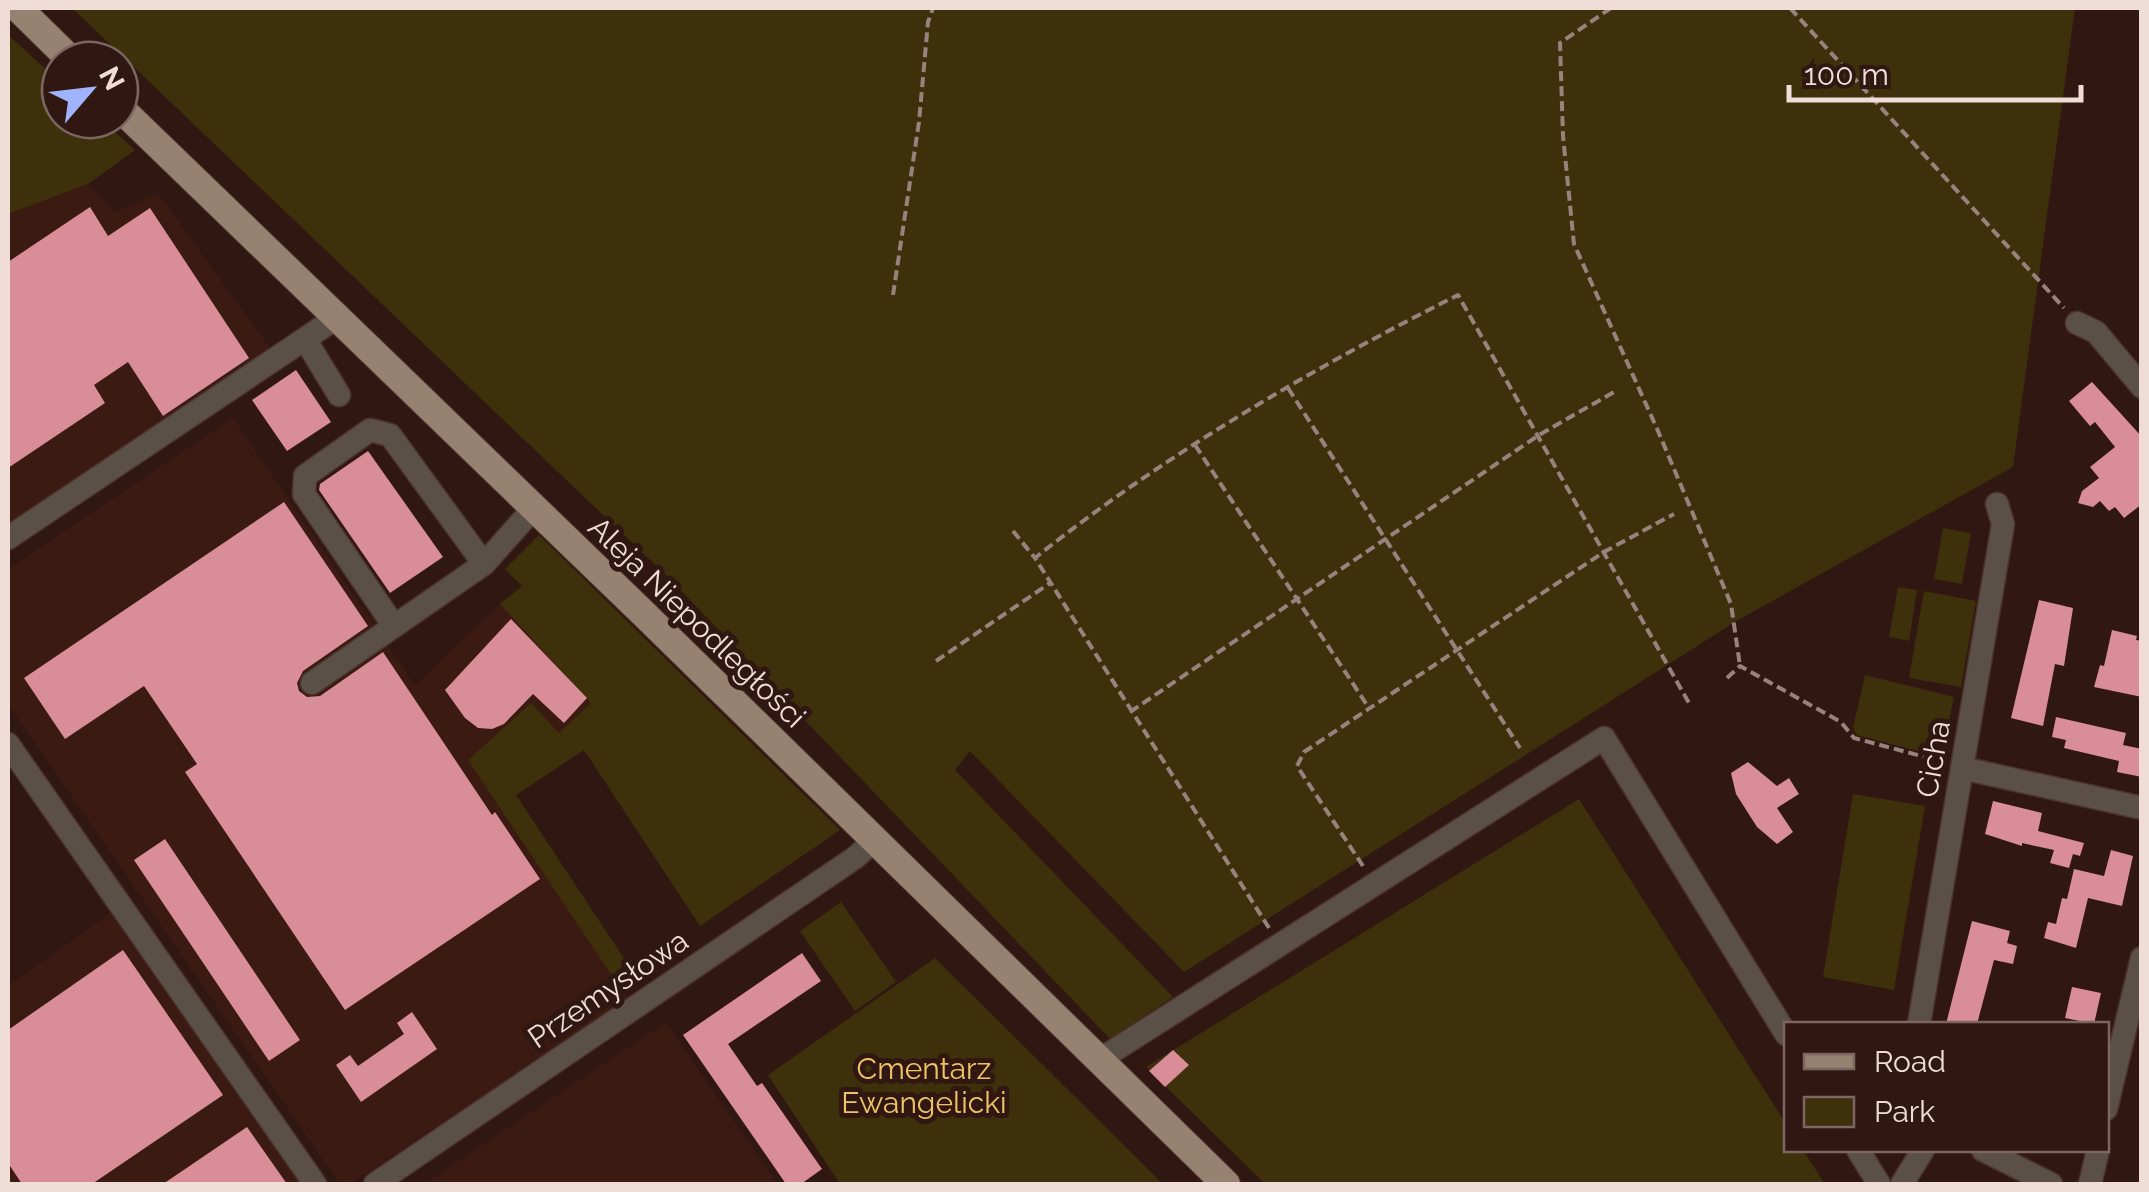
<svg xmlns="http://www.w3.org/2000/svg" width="2149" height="1192" font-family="Raleway,sans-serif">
<rect width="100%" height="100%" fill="#311711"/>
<g fill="#3b1a12">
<path d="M88 184 116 212 158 193 273 352 8 528V214Z"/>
<path d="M233 418 415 685 500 604 591 703 559 733 531 703 468 760 628 999 350 1184H340L8 704V569Z"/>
<path d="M116 909 311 1184H8V986Z"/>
<path d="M666 1022 777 1184H424Z"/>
</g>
<g fill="#3f300c">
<path d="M72 8H2075L2013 467 1738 620 1184 972 970 751 955 770 1173 997 1110 1039 668 577Z"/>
<path d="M8 35 60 82V120H102L135 150 88 184 8 214Z"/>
<path d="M1943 528 1971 533 1962 584 1934 579Z"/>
<path d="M539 535 840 830 700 926 584 750 516 795 633 972 616 982 468 760 531 703 559 733 591 703 500 604 522 586 505 569Z"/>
<path d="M1898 587 1917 590 1909 641 1889 637Z"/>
<path d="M1924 591 1976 601 1961 687 1909 678Z"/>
<path d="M1865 675 1954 697 1941 757 1857 735 1853 728Z"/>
<path d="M1853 794 1925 806 1894 990 1823 977Z"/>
<path d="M1579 799 1786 1124V1150H1803L1825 1184H1265L1146 1067Z"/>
<path d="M841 902 896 982 855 1011 800 931Z"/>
<path d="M935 958 1163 1184H840L768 1075Z"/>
</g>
<g fill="#d88d97">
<path d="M90 207 108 236 150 208 249 358 163 416 128 362 94 385 105 403 8 468V262Z"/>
<path d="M296 370 331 422 287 451 252 400Z"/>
<path d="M2092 382 2142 437V504L2124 518 2115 507 2109 511 2100 501 2093 507 2078 503 2082 491 2099 478 2090 467 2115 447 2095 422 2090 426 2069 401Z"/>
<path d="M368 451 443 557 390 593 319 490 320 484Z"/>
<path d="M284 502 368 626 303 671 297 683 299 691 307 697 320 696 383 652 492 815 495 812 540 879 345 1010 185 772 197 764 144 686 65 739 24 678Z"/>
<path d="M2039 600 2073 608 2064 666 2055 664 2043 726 2011 718Z"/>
<path d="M511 619 587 698 564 723 533 694 504 724 492 729 478 728 465 718 445 690Z"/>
<path d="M2112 630 2137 636 2136 640 2142 641V697L2094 687 2100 665 2104 666Z"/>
<path d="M2056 717 2126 733 2123 745 2142 749V777L2117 772 2119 761 2064 748 2066 740 2052 737Z"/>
<path d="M1748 762 1777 786 1789 778 1799 794 1777 808 1793 832 1777 844 1757 827 1736 794 1731 773Z"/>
<path d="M1993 801 2042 813 2038 831 2084 843 2080 856 2073 854 2069 868 2050 863 2054 850 2022 843V846L1985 834Z"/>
<path d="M165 839 300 1040 269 1061 134 860Z"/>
<path d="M2111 850 2133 856 2122 906 2088 898 2076 948 2044 938 2048 922 2056 924 2062 898 2067 899 2074 869 2104 876Z"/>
<path d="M1972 921 2010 931 2007 943 2017 946 2013 964 1994 960 1977 1024H1946Z"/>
<path d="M123 950 223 1095 92 1184H22L8 1163V1030Z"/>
<path d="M802 953 821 981 728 1044 757 1086 762 1083 822 1169 801 1184H786L683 1035Z"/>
<path d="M2072 987 2101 993 2094 1024 2065 1018Z"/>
<path d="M412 1012 437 1049 361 1102 336 1065 350 1055 358 1066 404 1034 397 1023Z"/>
<path d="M1173 1050 1189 1065 1165 1087 1149 1071Z"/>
<path d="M247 1127 287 1184H163Z"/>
</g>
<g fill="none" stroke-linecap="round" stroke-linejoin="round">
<defs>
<g id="minor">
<path d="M2077 323 2096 332 2142 387"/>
<path d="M305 339 339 395"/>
<path d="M8 538 336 318"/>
<path d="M394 626 304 494 305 476 370 430 390 435 484 564"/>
<path d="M312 683 484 564 533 509"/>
<path d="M8 744 315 1184"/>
<path d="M1962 768 2142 808"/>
<path d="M1919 1024 2003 524 1997 504"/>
<path d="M1099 1060 1604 738 1786 1034"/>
<path d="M2106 1109 2142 958"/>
<path d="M1858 1150 1879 1184"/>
<path d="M1983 1150 2051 1184"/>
<path d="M375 1184 856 857 873 841"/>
<path d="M1902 1184 1923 1150"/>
<path d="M2090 1184 2098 1150"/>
</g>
<g id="major">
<path d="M18 8 71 60"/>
<path d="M120 108 644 614 1226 1184"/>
</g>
</defs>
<use href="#minor" stroke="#4c332d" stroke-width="25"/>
<use href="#major" stroke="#4c332d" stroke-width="30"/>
<g stroke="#98827d" stroke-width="4" stroke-dasharray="10 5" stroke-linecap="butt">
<path d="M1611 8 1560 43 1563 136 1574 244 1658 431 1731 604 1740 666"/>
<path d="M1790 8 2064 308"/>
<path d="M893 295 919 122 928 22 933 8"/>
<path d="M1288 388 1520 748"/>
<path d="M1195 445 1369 708"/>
<path d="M1013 531 1035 558"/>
<path d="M936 661 1050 583"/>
<path d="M1727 678 1740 666 1841 722 1854 738 1944 762"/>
<path d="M1130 712 1539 435 1614 392"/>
<path d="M1363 866 1297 766 1304 752 1604 552 1674 514"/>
<path d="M1269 928 1035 558C1164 455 1311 369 1458 295L1689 703"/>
</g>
<use href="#minor" stroke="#5b5048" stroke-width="22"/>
<use href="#major" stroke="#978170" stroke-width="28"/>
</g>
<g text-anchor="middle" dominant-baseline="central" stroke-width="10" stroke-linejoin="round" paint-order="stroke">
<g font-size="30" fill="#f0ddd8" stroke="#311711">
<text transform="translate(697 622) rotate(44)">Aleja Niepodległości</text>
<text transform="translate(1933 759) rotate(-80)">Cicha</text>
<text transform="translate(608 989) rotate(-34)">Przemysłowa</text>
</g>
<g font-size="30" fill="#eec365" stroke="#311711">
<text x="924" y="1068">Cmentarz<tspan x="924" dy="34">Ewangelicki</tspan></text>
</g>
</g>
<rect width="2149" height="1192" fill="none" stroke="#f0ddd8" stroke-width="20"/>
<rect x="1784" y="1022" width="325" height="130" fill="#311711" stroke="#7d6661" stroke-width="2.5"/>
<rect x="1804" y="1054" width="50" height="15" fill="#978170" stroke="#7d6661" stroke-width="2.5"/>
<text x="1874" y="1072" font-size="30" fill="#f0ddd8">Road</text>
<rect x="1804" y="1097" width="50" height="30" fill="#3f300c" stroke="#7d6661" stroke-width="2.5"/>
<text x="1874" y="1122" font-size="30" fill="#f0ddd8">Park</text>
<g transform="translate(90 90) rotate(62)"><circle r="48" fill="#311711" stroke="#7d6661" stroke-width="2.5"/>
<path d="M0-8L18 38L0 25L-18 38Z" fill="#a0b3fd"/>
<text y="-15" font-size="28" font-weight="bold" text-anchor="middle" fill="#f0ddd8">N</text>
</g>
<path d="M1789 85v15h292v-15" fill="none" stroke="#f0ddd8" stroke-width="5"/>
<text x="1804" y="85" font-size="30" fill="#f0ddd8" stroke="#311711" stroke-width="8" paint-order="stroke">100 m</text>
</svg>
